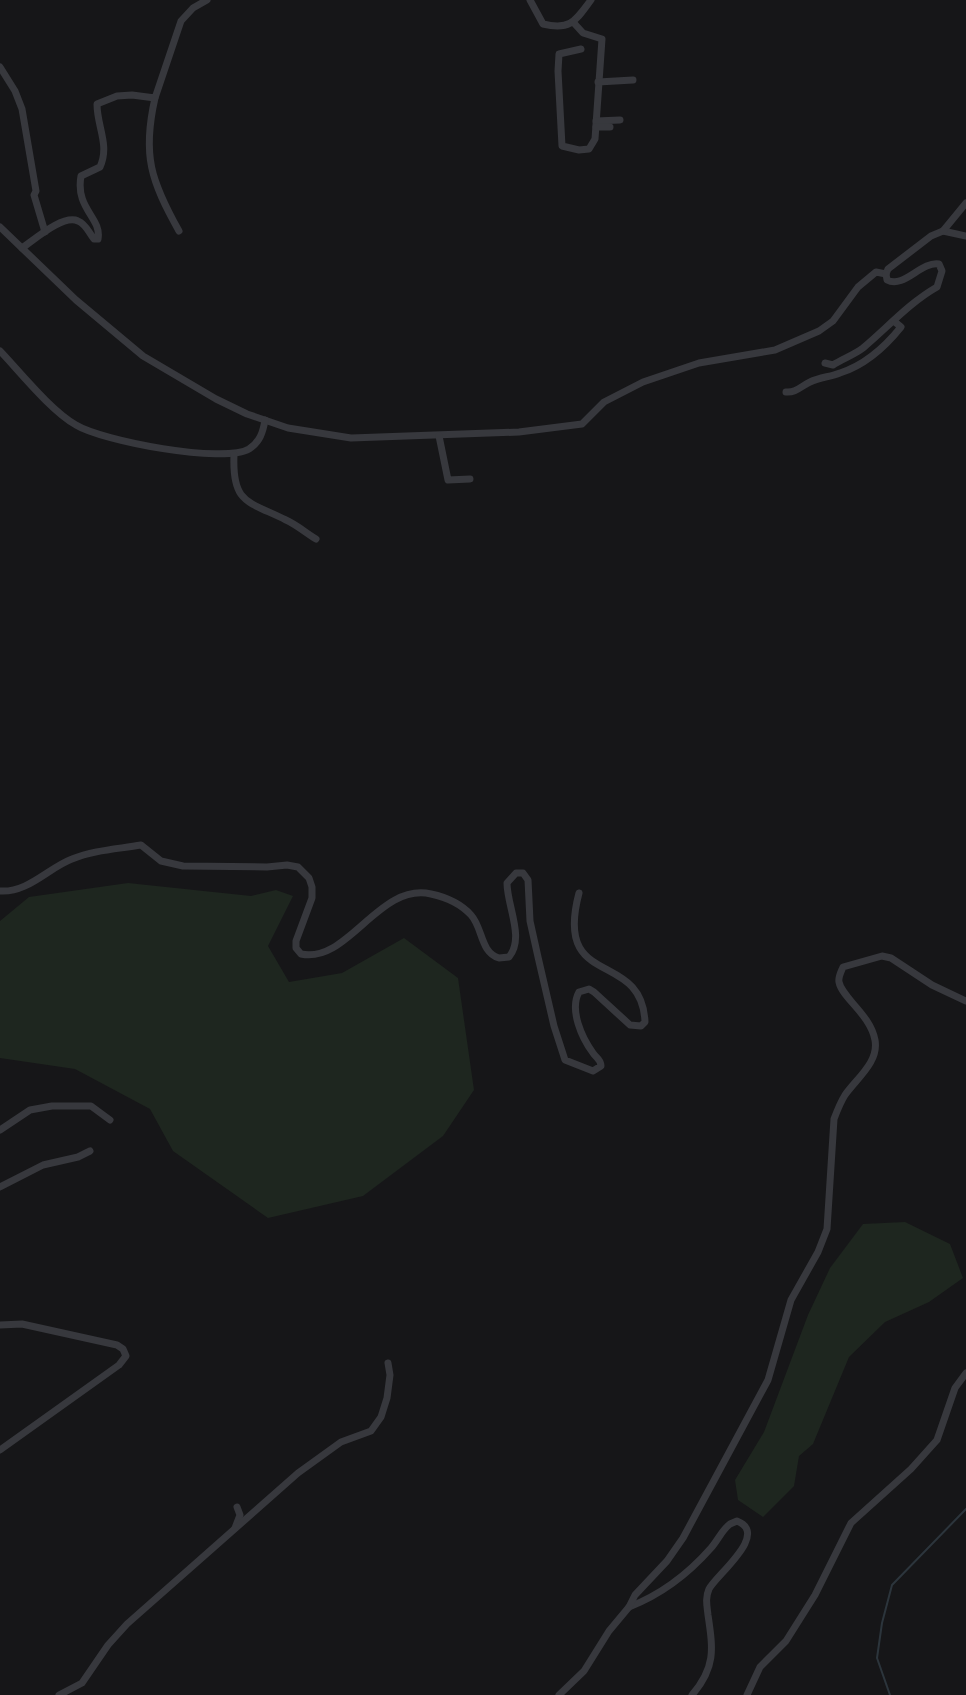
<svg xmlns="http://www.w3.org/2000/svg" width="966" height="1695" font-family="'Space Grotesk',sans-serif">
<rect width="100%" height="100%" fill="#161618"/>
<g fill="#1e261f">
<path d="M128 883 251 896 276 890 293 896 268 946 289 982 342 973 404 938 458 978 474 1090 443 1136 363 1196 268 1218 173 1151 150 1109 75 1069 0 1058V921L29 897Z"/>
<path d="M905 1222 950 1244 963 1278 929 1302 885 1322 849 1357 813 1444 799 1456 794 1486 763 1517 738 1500 735 1480 764 1432 808 1315 830 1268 863 1224Z"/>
</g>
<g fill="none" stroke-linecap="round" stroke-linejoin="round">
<path stroke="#2c353c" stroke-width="2" d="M890 1695 877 1658 882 1623 892 1585 966 1509"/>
<g stroke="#37383d" stroke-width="7">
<path d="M530 0 543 24C571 31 576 20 591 0"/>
<path d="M573 22 583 33 602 39 595 139 589 149 579 150 562 146 558 71 559 54 581 49"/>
<path d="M0 67 15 91 22 109 36 191 34 195 45 232"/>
<path d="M598 82 633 80"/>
<path d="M155 98C142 155 151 181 179 231"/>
<path d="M596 121 620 120"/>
<path d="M596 127H610"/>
<path d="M0 227 76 300 143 356 216 399 247 414 288 428 351 438 519 432 582 424 604 402 643 382 699 363 775 350 819 331 833 321 858 287 876 272 886 274 888 269 931 236 943 231 966 236"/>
<path d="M943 231 966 203"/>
<path d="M22 248C34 240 63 214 78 221 86 224 89 233 94 239H98C102 218 75 209 81 176L100 167C110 145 97 127 97 104L117 96 132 95 155 98 181 21 193 8 207 0"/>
<path d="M0 351C20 372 51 411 76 425 102 441 224 464 249 449 260 442 263 432 265 420"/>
<path d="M825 363 833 365C842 359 854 355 863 348 888 327 909 303 937 287L942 271 939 264C921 261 904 289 887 280L886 274"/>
<path d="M786 392C796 393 801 386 810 382 820 377 830 377 840 373 865 365 885 347 901 327L895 322"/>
<path d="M439 436 448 480 470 479"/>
<path d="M234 455C232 504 248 501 286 520 297 525 306 533 316 539"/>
<path d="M0 891C28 893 48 868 72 859 94 850 118 849 141 845L161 861 183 866 267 867 287 865 298 867 309 878 312 887V898L296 941V948L301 954C348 964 379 882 431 894 445 897 461 904 471 915 483 928 480 952 499 958L509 957C525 938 507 906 507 883L516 873H523L528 880 530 921 538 957 554 1026 565 1060 593 1071 601 1066C601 1059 596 1058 593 1053 582 1038 569 1010 579 992L589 989 594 992 630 1025 641 1026 645 1022C642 948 553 991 579 893"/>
<path d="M0 1130 30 1110 52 1106H91L110 1120"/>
<path d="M0 1187 43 1165 78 1157 90 1151"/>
<path d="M0 1325 22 1324 117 1345 123 1349 126 1356 119 1365 0 1450"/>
<path d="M235 1528 240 1515 237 1507"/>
<path d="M629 1607C660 1595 689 1573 711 1548 718 1540 722 1530 730 1524L737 1521C770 1534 716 1575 709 1589 705 1598 707 1606 708 1615 713 1649 716 1667 692 1695"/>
<path d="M59 1695 82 1683 108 1645 127 1624 298 1473 341 1442 371 1431 381 1417 387 1398 390 1375 388 1363"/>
<path d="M559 1695 584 1671 609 1631 629 1607 635 1595 667 1561 683 1538 768 1380 791 1300 818 1252 827 1229 834 1119C837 1111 840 1103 845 1095 857 1078 879 1062 875 1040 870 1014 842 998 839 982 838 977 841 972 843 967L882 956 891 958 932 985 966 1001"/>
<path d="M747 1695 760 1667 786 1641 815 1595 851 1523 911 1469 937 1440 955 1388 966 1373"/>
</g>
</g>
</svg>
